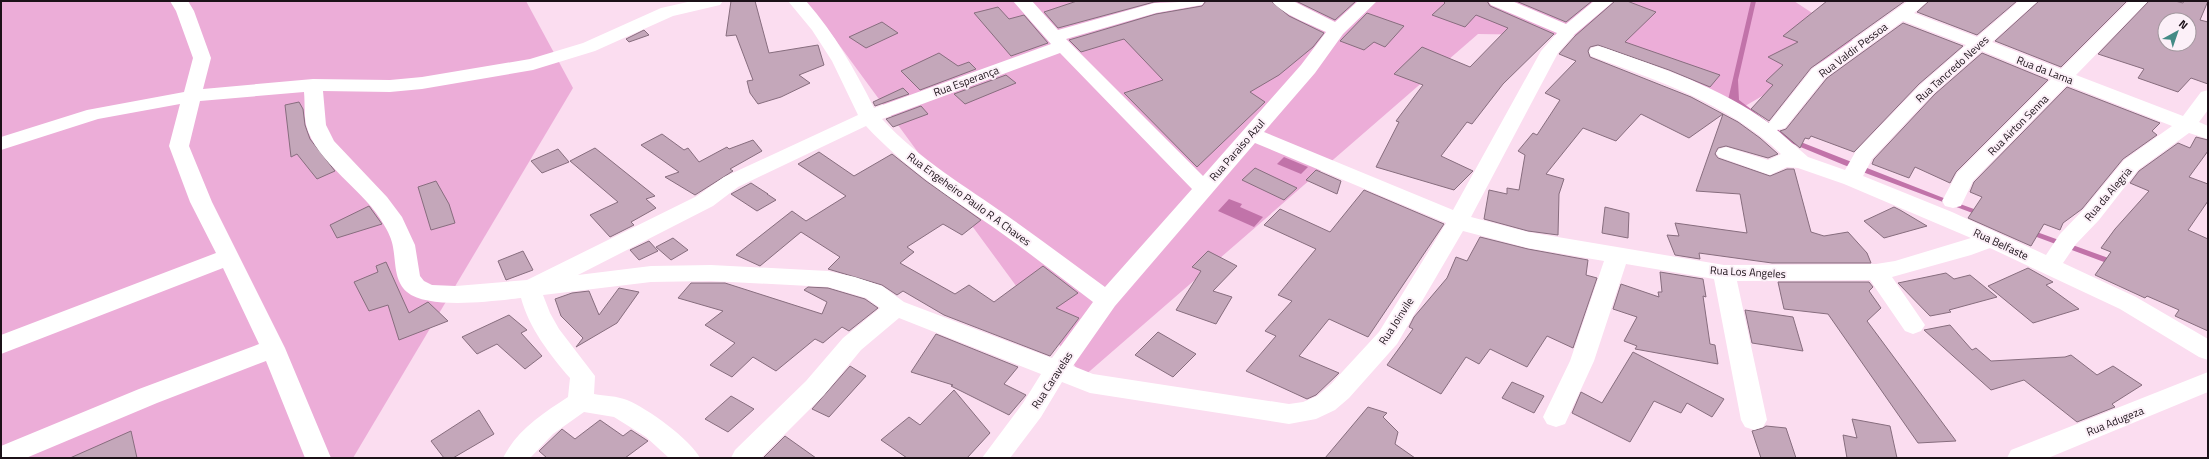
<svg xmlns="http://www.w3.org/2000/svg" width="2209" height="459" font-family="'Titillium Web',sans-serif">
<rect width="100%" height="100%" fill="#fbddf0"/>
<g fill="#ecadd8">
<path d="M1 1H526L573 88 353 458H1Z"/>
<path d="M802 1H1794L1856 42 1745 106 1713 92 1615 36 1478 34 1083 377 826 27Z"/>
</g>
<g fill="#c173a9">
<path d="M1751 1H1756L1738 80 1739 100 1788 137 1941 197 2166 279 2104 262 1844 165 1786 141 1728 100Z"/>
<path d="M1284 157 1308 167 1301 174 1277 164Z"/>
<path d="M1229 199 1242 204 1240 207 1263 217 1254 227 1218 211Z"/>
</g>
<g fill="#c4a7ba" stroke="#876d7e" fill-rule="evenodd">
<path d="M731 1H755L769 53 818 45 824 65 799 75 810 83 781 97 758 104 750 93 747 81 753 80 736 35 726 36Z"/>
<path d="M1077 1H1167L1154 2 1058 28 1044 12Z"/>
<path d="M1206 1H1271L1289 16 1324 33 1313 47 1279 75 1250 92 1265 102 1197 167 1124 93 1163 80 1124 39 1081 52 1069 40 1156 14 1202 6Z"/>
<path d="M1296 1H1356L1335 20Z"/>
<path d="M1443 1H1487L1490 6 1554 34 1503 84 1472 124 1467 122 1441 156 1473 171 1454 190 1376 167 1399 122 1396 121 1423 85 1394 74 1422 47 1470 67 1508 28 1476 15 1465 27 1432 15 1445 3Z"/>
<path d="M1516 1H1592L1566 22Z"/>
<path d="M1615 1H1627L1656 12 1625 42 1720 75 1710 87 1669 70 1598 45 1590 47 1588 51 1590 57 1691 97 1738 122 1760 138 1778 154 1768 158 1726 146 1718 148 1715 154 1718 158 1770 176 1787 169H1794L1811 232 1824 236 1848 232 1867 253 1871 263H1772L1699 253 1700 259 1675 255 1667 235 1679 236 1675 223 1747 233 1740 194 1696 191 1723 114 1689 138 1641 114 1616 141 1583 128 1546 174 1564 179 1559 194 1558 235 1528 231 1484 219 1489 190 1507 194V188L1519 190 1525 155 1518 151 1533 133 1537 135 1560 100 1545 93 1576 61 1559 54 1575 36Z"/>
<path d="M1827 1H1905L1811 68 1769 121 1751 109 1773 85 1766 81 1783 65 1768 57 1798 42 1783 36Z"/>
<path d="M1929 1H2017L1977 35 1917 12Z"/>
<path d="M2039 1H2127L2061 67 1995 41Z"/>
<path d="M2149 1H2175L2183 3 2184 1H2208L2200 20 2208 22V84L2191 78 2178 92 2138 78 2144 69 2098 54ZM2165 20H2189V44H2165Z"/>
<path d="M998 7 1009 19 1024 15 1048 43 1011 56 974 13Z"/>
<path d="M1367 13 1404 26 1385 47 1374 42 1364 50 1340 41Z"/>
<path d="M882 22 898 33 866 48 849 37Z"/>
<path d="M1903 23 1963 46 1919 84 1854 152 1811 136 1809 139 1805 138 1800 148 1780 131 1786 129 1827 78Z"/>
<path d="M644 30 649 35 629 42 626 39Z"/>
<path d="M939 53 958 66 969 62 976 69 920 90 901 71Z"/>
<path d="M1982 53 2048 80 1956 172 1950 183 1915 167 1909 178 1872 164 1874 159 1935 94Z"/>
<path d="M1006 75 1016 83 965 104 954 94Z"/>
<path d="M2067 87 2160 123 2152 131 2157 135 2123 159 2082 209 2063 223 2060 230 2044 224 2031 246 1968 218 1982 197 1970 192 1974 182Z"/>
<path d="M903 88 909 94 875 106 873 102Z"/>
<path d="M299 102 303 109 305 125 310 139 335 171 317 179 297 154 291 157 285 105Z"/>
<path d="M921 106 928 114 893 127 886 119Z"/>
<path d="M662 134 684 150 688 148 699 162 727 147 729 149 753 140 762 151 730 169 733 171 695 195 665 177 679 172 641 145Z"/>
<path d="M2196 137 2208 140V151L2189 177 2208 184V201L2188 230 2208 239V331L2175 316 2179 310 2147 296 2145 298 2095 275 2111 252 2101 248 2115 229 2149 191 2130 183 2139 171 2178 143 2190 148Z"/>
<path d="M595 148 655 196 646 199 656 208 631 222 634 225 610 237 590 215 618 202 570 161Z"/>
<path d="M558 149 569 162 542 173 531 161Z"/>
<path d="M819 152 854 176 892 154 926 181 981 220 962 235 943 224 907 247 914 252 900 263 955 294 969 285 994 302 1043 266 1078 293 1056 308 1079 318 1050 356 944 315 903 291 897 295 882 285 828 269 840 257 801 232 760 266 736 255 792 211 806 221 846 196 798 164Z"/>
<path d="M1255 168 1297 188 1284 200 1242 180Z"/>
<path d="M1316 170 1341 181 1337 194 1306 180Z"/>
<path d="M436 181 449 204 455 223 431 230 418 187Z"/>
<path d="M751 183 768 194H767L776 200 757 211 731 194Z"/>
<path d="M1364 190 1444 224 1368 337 1329 319 1299 356 1339 373 1316 395 1307 399 1246 371 1276 336 1265 331 1292 301 1278 295 1316 249 1264 225 1280 209 1330 232Z"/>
<path d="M369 206 382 224 337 238 330 225Z"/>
<path d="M1605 207 1629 213 1628 238 1602 233Z"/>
<path d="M1894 207 1900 210 1927 226 1884 238 1864 221Z"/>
<path d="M1480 237 1528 249 1588 260 1586 275 1597 278 1573 348 1547 336 1527 367 1490 349 1479 364 1466 357 1441 394 1387 365 1413 329 1409 327 1414 317 1447 278 1456 257 1467 261Z"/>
<path d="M673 238 688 250 671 260 656 247Z"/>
<path d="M649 241 658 251 639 260 630 250Z"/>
<path d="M523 251 533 270 506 280 498 261Z"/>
<path d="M1208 251 1237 266 1213 291 1232 297 1216 324 1176 310 1201 271 1192 267Z"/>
<path d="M386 262 409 313 428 302 448 321 399 340 388 305 369 311 354 282 378 272 376 266Z"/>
<path d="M2028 268 2053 282 2046 285 2079 309 2033 323 1988 286Z"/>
<path d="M1660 272 1703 279 1706 297 1703 296 1710 344 1715 345 1718 364 1635 349 1637 346 1624 341 1637 317 1613 309 1621 284 1659 297 1658 292H1662Z"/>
<path d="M1946 273 1954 279 1970 275 1997 297 1949 310 1951 312 1930 316 1898 283Z"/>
<path d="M1778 282H1869L1873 287 1869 291 1881 308 1867 321 1956 441 1918 443 1828 314 1784 309Z"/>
<path d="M691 283H725L822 314 827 302 804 290 808 287 828 288 865 299 878 308 849 331 842 327 823 343 815 339 776 371 753 357 732 377 710 365 735 343 705 325 723 311 678 298Z"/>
<path d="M619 288 639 292 617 323 576 347 583 338 561 316 555 299 572 293 589 291 599 315Z"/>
<path d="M1745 310 1793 317 1803 351 1752 343Z"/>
<path d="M509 315 527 330 521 333 542 356 525 369 497 344 477 354 462 337Z"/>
<path d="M1950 325 1972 350 1976 348 1991 361 2065 357 2071 355 2097 375 2113 366 2142 385 2112 404 2115 407 2077 422 2024 380 1991 390 1924 330Z"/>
<path d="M1158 332 1196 354 1173 377 1135 355Z"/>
<path d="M936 334 1018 367 1004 384 1026 395 1009 415 951 386 953 385 911 372Z"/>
<path d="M1633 352 1724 399 1712 417 1687 403 1681 413 1654 401 1630 442 1572 413 1581 392 1602 403Z"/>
<path d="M850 366 866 376 829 417 812 409Z"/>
<path d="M1512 382 1544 396 1534 413 1502 398Z"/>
<path d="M954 390 990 433 967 458H907L881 440 909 417 920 425Z"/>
<path d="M731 396 754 409 728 432 705 419Z"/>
<path d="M1368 407 1387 413 1383 417 1398 432 1395 444 1415 458H1325Z"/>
<path d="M479 410 494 434 453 458H444L431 441Z"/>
<path d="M1852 419 1890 426 1897 458H1847L1843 435 1857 438Z"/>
<path d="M600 420 623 436 631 430 648 441 625 458H547L539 451 562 429 575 439Z"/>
<path d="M1766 426 1786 428 1796 458H1761L1752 431 1763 428Z"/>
<path d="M131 431 137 458H70Z"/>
<path d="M785 436 816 458H763Z"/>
</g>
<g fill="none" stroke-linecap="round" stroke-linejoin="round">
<g fill="#fff" fill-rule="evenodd">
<path d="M170 1H188L194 11 211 58 203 89 313 79 390 80 422 77 530 59 583 43 661 8 692 1H723L720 5 673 16 595 51 533 70 422 89 390 92 323 91 326 125 334 141 387 197 402 217 415 245 420 276 424 281 432 285 456 286 527 280 697 196 724 177 858 115 832 61 812 30 788 1H806C835 34 855 70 874 108L1051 44 1013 1H1032L1058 30 1154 3 1205 1 1202 5 1156 13 1066 39 1203 176 1301 65 1326 32C1312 25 1281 14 1272 1H1293L1335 22 1358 1H1377L1343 34 1315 73 1264 132 1453 210 1541 51 1557 33 1491 5 1488 1H1512L1566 24 1594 1H1614L1574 35 1558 53 1471 217 1528 232 1724 265 1876 264 1895 261 1971 238 1844 184 1798 168 1787 167 1770 175 1719 157 1716 153 1719 149 1726 147 1768 160 1781 154C1729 104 1658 81 1591 56L1589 52 1591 48 1598 46 1605 48C1660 68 1721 87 1769 123L1812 69 1908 1H1928L1914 13 1977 37 2019 1H2038L1992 42 2061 69 2129 1H2148L2076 75 2183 116 2201 92 2208 90V110L2199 122 2208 126V139L2189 133 2138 170 2099 220 2076 244 2063 263 2136 297 2208 339V360L2199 357 2120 309 1990 248 1971 255 1892 277 1925 325 1921 331 1913 334 1905 331 1870 280 1737 281 1767 420 1763 427 1754 430 1745 427 1741 420 1714 279 1626 264 1594 361 1565 424 1556 427 1547 424 1543 417 1570 361 1604 261 1528 248 1463 231 1397 344 1349 398 1335 410 1316 419 1289 424 1090 393 1062 382 1041 417 1010 458H982L1023 403 1041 374 899 318 861 350 824 395 761 458H731L735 450 806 381 843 338 880 308 866 298 828 287 711 281 651 282 543 295 550 313 559 329 595 376 594 394C605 396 617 396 627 400 647 408 691 440 700 458H669L646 437 614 417 584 412 553 434 530 458H503C517 430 542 414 568 397L570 378C550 355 529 328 521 298 495 301 428 310 407 292 394 281 396 263 393 247 392 240 388 231 384 225 366 191 315 162 306 125 304 115 305 102 304 92L200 101 189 146 212 202 285 348 331 458H305L266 361 157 403 26 458H1V446L139 389 259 344 223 268 1 354V335L216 253 190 202 169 146 180 104 98 119 1 150V137L87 110 184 92 193 58 176 11ZM1903 21 1966 45 1920 85 1856 151 1845 170 1808 157 1777 130 1785 128 1826 77ZM1982 51 2051 79 1957 173 1942 201 1945 206 1953 208 1961 206 1973 181 2067 85 2172 126 2124 160 2083 210 2060 234 2046 255 1952 212 1863 176 1872 159 1934 93ZM1060 53 1192 189 1105 287C1073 264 1042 240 1009 217 965 186 919 159 882 119ZM866 126C903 166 948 196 993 227 1027 251 1060 277 1093 302L1052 358 904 302 882 286 855 277 828 271 711 265 651 266 578 275 713 206 738 187ZM1255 143 1446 223 1379 332 1331 384 1317 396 1303 402 1289 404 1093 374 1073 366 1115 306Z"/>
<path d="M2208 372V392L2048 458H2007L2011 450Z"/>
</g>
</g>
<g text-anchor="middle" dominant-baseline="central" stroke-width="4" stroke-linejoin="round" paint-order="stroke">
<g font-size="11" fill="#1b1118" stroke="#fcf0f8">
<text transform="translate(1853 50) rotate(-37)">Rua Valdir Pessoa</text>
<text transform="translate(1952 69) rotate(-42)">Rua Tancredo Neves</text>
<text transform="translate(2045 70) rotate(21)">Rua da Lama</text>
<text transform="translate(966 81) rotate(-20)">Rua Esperança</text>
<text transform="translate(2018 125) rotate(-45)">Rua Airton Senna</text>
<text transform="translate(1237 150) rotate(-49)">Rua Paraiso Azul</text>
<text transform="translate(2108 194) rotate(-50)">Rua da Alegria</text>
<text transform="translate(969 199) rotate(36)">Rua Engeheiro Paulo R A Chaves</text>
<text transform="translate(2001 244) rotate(25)">Rua Belfaste</text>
<text transform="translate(1748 272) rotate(3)">Rua Los Angeles</text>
<text transform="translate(1396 321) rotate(-57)">Rua Joinvile</text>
<text transform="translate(1052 380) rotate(-57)">Rua Caravelas</text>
<text transform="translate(2115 421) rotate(-22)">Rua Adugeza</text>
</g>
</g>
<rect width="2209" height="459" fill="none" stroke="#1b1118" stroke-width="4"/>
<g transform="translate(2177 32) rotate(40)"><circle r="19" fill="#fcf0f8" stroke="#a2979e"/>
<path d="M0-3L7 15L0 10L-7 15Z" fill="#448b86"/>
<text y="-6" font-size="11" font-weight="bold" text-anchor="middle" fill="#1b1118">N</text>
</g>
</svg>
